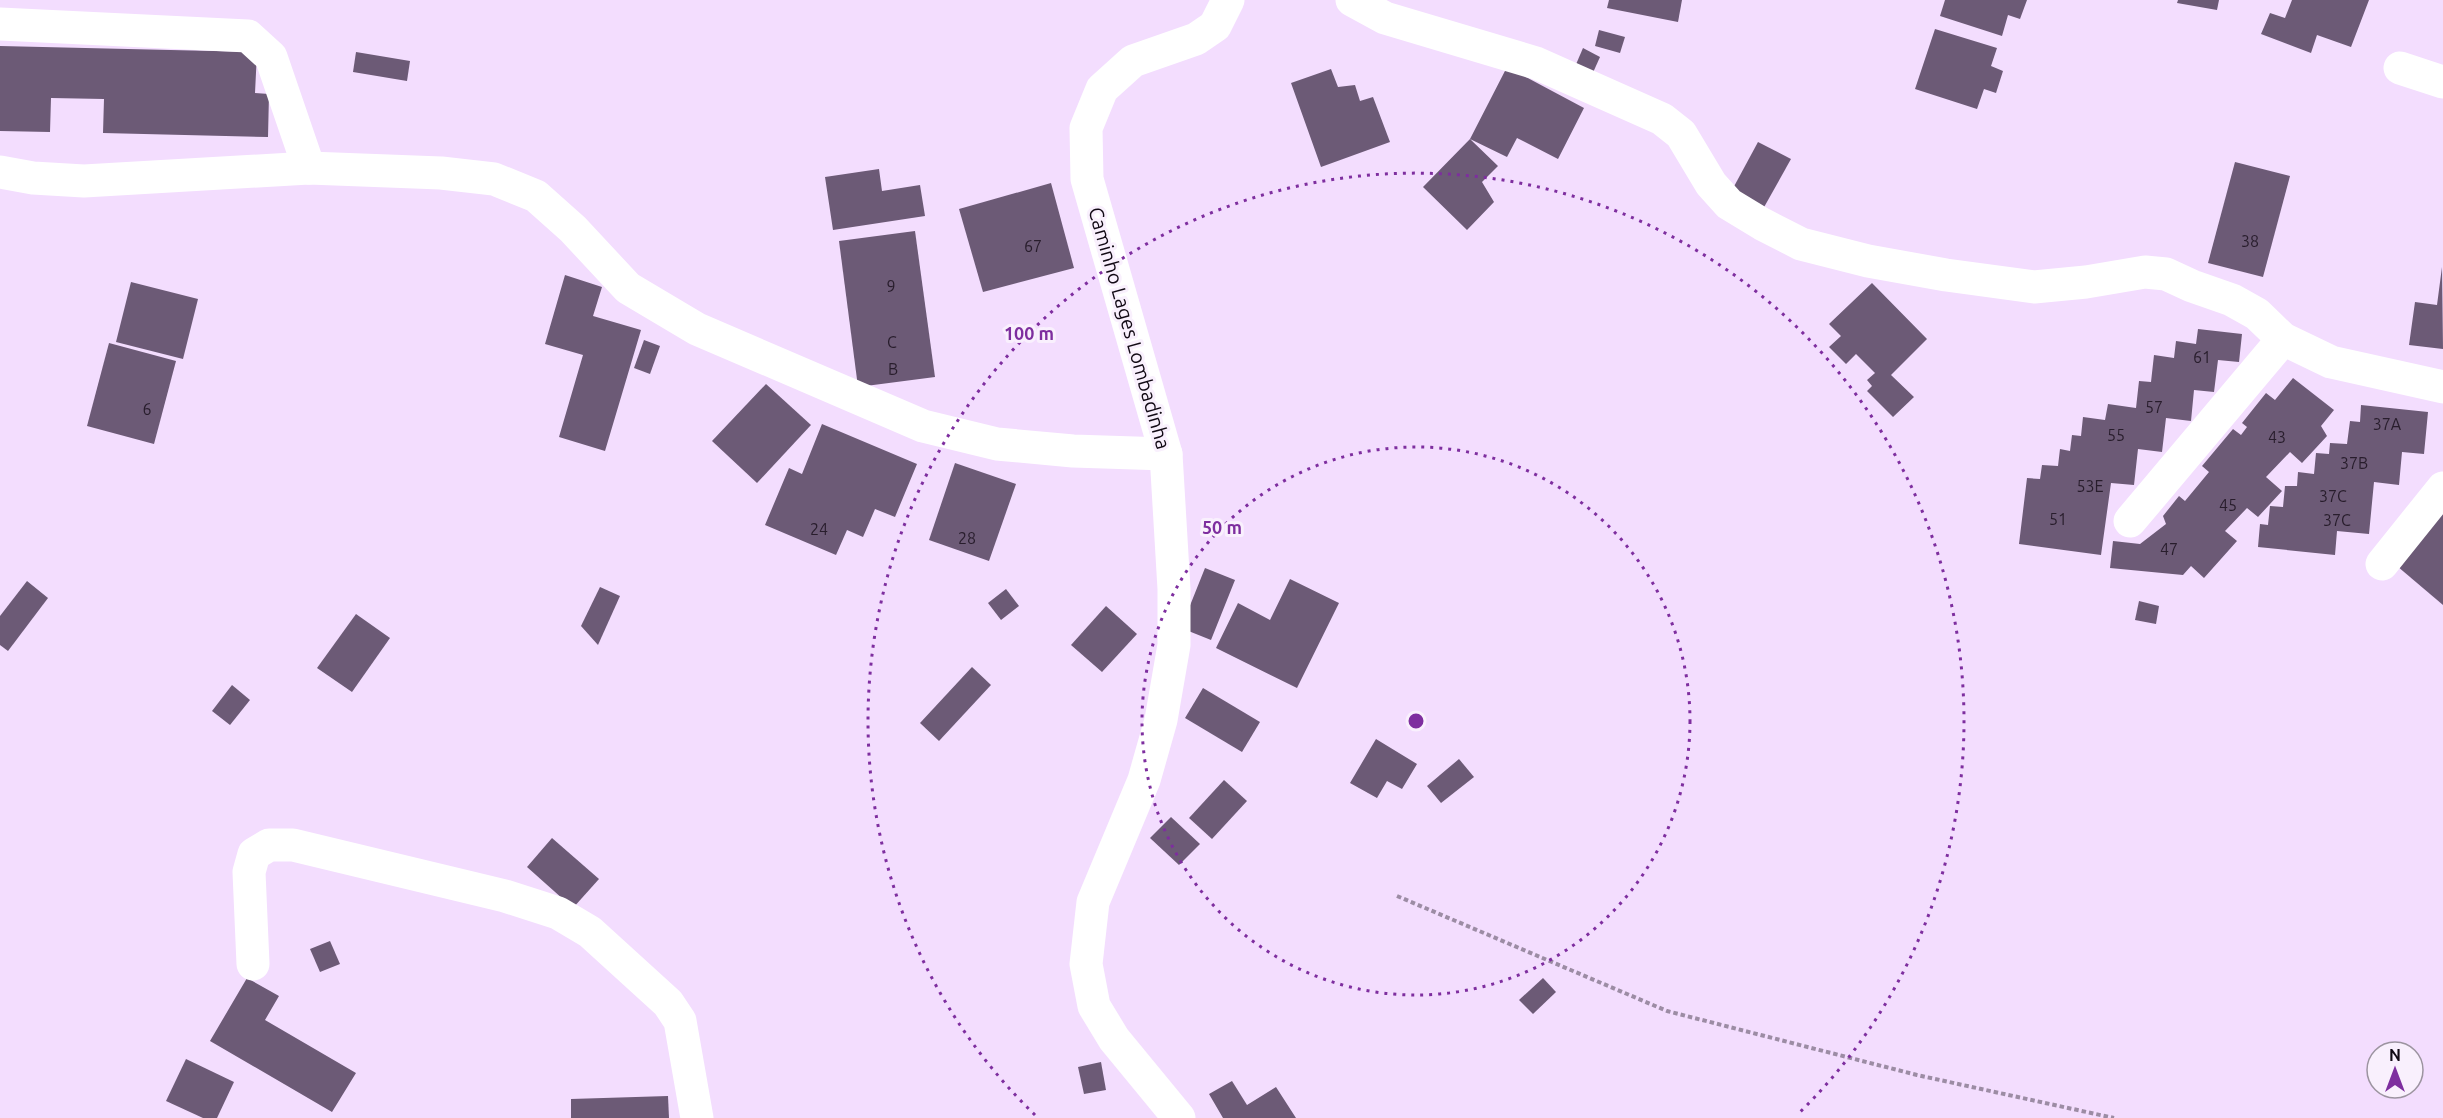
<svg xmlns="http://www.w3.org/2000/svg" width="2443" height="1118" font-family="Ubuntu,sans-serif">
<rect width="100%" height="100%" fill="#f3ddfe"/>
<g fill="#6c5a76">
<path d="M1609 0H1682L1678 22 1607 8Z"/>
<path d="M1945 0H2027L2020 19 2008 15 2002 36 1940 16Z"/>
<path d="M2178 0H2219L2217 10 2177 3Z"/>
<path d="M2292 0H2369L2351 47 2317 35 2311 53 2261 34 2270 13 2285 18Z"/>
<path d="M1935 29 1997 48 1991 66 2003 71 1996 93 1984 89 1977 109 1915 89Z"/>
<path d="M1599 30 1625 37 1620 53 1595 46Z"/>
<path d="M0 46 257 52 255 93 269 94 268 137 103 133 104 99 51 98 50 132 0 131Z"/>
<path d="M1583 48 1600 57 1591 77 1574 69Z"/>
<path d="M356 52 410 61 407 81 353 72Z"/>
<path d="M1507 67 1584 108 1558 159 1517 138 1507 157 1470 139 1498 166 1482 182 1494 202 1467 230 1423 187 1470 139Z"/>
<path d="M1331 69 1338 87 1355 85 1360 101 1373 97 1390 142 1321 167 1291 83Z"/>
<path d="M1758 142 1791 159 1763 209 1731 192Z"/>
<path d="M2235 162 2290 176 2263 277 2208 263Z"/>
<path d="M879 169 882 191 920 185 925 216 833 230 825 177Z"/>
<path d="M1051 183 1074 268 983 292 959 209Z"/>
<path d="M915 231 935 377 858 387 839 241Z"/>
<path d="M2442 267 2443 349 2409 345 2415 302 2437 305Z"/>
<path d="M565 275 602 287 593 316 641 330 605 451 559 437 583 355 545 344Z"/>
<path d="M131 282 198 299 183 359 116 342Z"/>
<path d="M1872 283 1927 339 1891 375 1914 397 1893 417 1867 391 1872 386 1867 380 1875 373 1856 354 1846 364 1829 347 1841 336 1829 324Z"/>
<path d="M2198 329 2242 334 2239 362 2218 360 2214 392 2194 390 2191 421 2166 418 2162 452 2138 449 2134 485 2111 483 2101 555 2019 544 2027 478 2040 479 2042 465 2058 466 2060 449 2070 451 2072 435 2081 436 2083 417 2105 420 2108 404 2136 408 2139 381 2151 382 2154 355 2174 358 2176 341 2196 344Z"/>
<path d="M644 340 660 346 650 374 634 368Z"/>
<path d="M109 343 176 361 154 444 87 426Z"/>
<path d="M2293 378 2334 410 2321 426 2327 436 2302 463 2290 452 2266 477 2282 491 2258 517 2247 508 2225 531 2237 541 2204 578 2191 566 2183 575 2110 568 2113 541 2140 544 2166 524 2163 516 2179 496 2185 501 2209 472 2202 466 2233 429 2241 435 2247 427 2242 423 2266 393 2275 400Z"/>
<path d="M766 384 811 425 757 483 712 441Z"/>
<path d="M2361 405 2428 412 2424 454 2402 452 2399 485 2374 482 2369 534 2337 531 2335 555 2258 547 2260 524 2268 525 2270 506 2283 507 2285 486H2297L2298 472 2314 474 2316 453 2329 454 2330 443 2347 444 2350 421 2360 422Z"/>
<path d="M822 424 917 464 895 517 875 509 863 537 847 530 836 555 765 525 789 468 802 474Z"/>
<path d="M955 463 1016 484 989 561 929 540Z"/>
<path d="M2443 512V605L2397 566Z"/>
<path d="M1205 568 1235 580 1211 640 1181 628Z"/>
<path d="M1290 579 1339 603 1297 688 1216 648 1238 603 1270 620Z"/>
<path d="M27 581 48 598 8 651 0 645V616Z"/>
<path d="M600 587 620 596 598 645 581 626Z"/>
<path d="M1006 589 1019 606 1001 620 988 603Z"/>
<path d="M2139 601 2159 606 2156 624 2135 620Z"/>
<path d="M1106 606 1137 634 1102 672 1071 645Z"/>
<path d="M356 614 390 638 352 692 317 668Z"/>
<path d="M972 667 991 685 939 741 920 723Z"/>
<path d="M232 685 250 700 230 725 212 711Z"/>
<path d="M1203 688 1260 722 1242 752 1185 718Z"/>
<path d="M1376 739 1417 764 1402 789 1387 781 1377 798 1350 783Z"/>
<path d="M1459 759 1474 777 1441 803 1427 786Z"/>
<path d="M1224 780 1247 801 1212 839 1189 818Z"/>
<path d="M1171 817 1200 844 1179 865 1150 838Z"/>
<path d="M552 838 599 879 573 908 527 867Z"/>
<path d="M330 941 340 964 320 972 310 949Z"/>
<path d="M247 978 279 996 265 1020 356 1073 332 1112 210 1041Z"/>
<path d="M1543 978 1556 992 1533 1014 1519 1000Z"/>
<path d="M186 1059 234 1082 217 1118H203L166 1101Z"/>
<path d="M1101 1062 1106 1090 1084 1094 1078 1067Z"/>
<path d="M1232 1081 1247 1105 1276 1087 1296 1118H1223L1209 1094Z"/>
<path d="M668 1096 669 1118H571V1099Z"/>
</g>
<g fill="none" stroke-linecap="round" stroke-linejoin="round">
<path stroke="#9c8ca4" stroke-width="4" stroke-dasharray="4.5 3" stroke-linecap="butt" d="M1397 896 1667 1011 1917 1075 2114 1118"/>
<g stroke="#fff" stroke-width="33">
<path d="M1352 0 1385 18 1536 63 1662 119 1681 134 1711 184 1729 204 1762 224 1801 244 1868 261 1946 275 2034 287 2086 282 2145 272 2166 274 2192 286 2232 300 2257 314 2283 339 2331 362 2443 387"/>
<path d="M0 24 248 36 271 57 309 168"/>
<path d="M2400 68 2443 82"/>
<path d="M0 172 33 178 84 181 309 168 441 173 494 179 536 196 573 229 628 288 697 329 923 426 997 444 1073 451 1166 454"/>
<path d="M2130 521 2283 339"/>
<path d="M2382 564 2443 488"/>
<path d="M253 964 249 872 254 854 269 845H293L505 896 558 913 590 932 668 1003 680 1021 697 1118"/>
<path d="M1179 1118 1114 1039 1094 1006 1086 964 1093 902 1144 780 1161 720 1174 645V589L1166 454 1087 179 1086 128 1102 89 1133 61 1196 39 1215 26 1228 0"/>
</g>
</g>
<g fill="none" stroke="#7e2e9f" stroke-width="3" stroke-dasharray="3 6">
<circle cx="1416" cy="721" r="274"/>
<path d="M1035 1115A548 548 0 1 1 1797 1115"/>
</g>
<g text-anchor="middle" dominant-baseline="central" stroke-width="6" stroke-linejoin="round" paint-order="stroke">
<g font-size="16" fill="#281d2c">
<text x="2250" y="241">38</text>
<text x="1033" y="246">67</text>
<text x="891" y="286">9</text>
<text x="892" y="342">C</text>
<text x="2202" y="357">61</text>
<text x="893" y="369">B</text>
<text x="2154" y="407">57</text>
<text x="147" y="409">6</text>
<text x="2387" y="424">37A</text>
<text x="2116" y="435">55</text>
<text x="2277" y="437">43</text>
<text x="2354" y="463">37B</text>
<text x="2090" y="486">53E</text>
<text x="2333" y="496">37C</text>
<text x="2228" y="505">45</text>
<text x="2058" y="519">51</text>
<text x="2337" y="520">37C</text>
<text x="819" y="529">24</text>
<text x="967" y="538">28</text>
<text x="2169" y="549">47</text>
</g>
<g font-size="20" fill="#110914" stroke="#f9f0fd">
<text transform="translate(1130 328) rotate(74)">Caminho Lages Lombadinha</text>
</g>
</g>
<circle cx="1416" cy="721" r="9" fill="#7e2e9f" stroke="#f9f0fd" stroke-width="3"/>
<g font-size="18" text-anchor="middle" font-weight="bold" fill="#7e2e9f" stroke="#f9f0fd" stroke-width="6" stroke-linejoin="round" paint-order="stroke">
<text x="1029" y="340">100 m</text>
<text x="1222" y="534">50 m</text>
</g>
<g transform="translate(2395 1070)"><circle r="28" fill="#f9f0fd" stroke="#9c94a0" stroke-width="1.5"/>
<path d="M0-4.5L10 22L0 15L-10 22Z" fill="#7e2e9f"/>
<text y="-9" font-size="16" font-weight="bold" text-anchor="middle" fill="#110914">N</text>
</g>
</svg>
